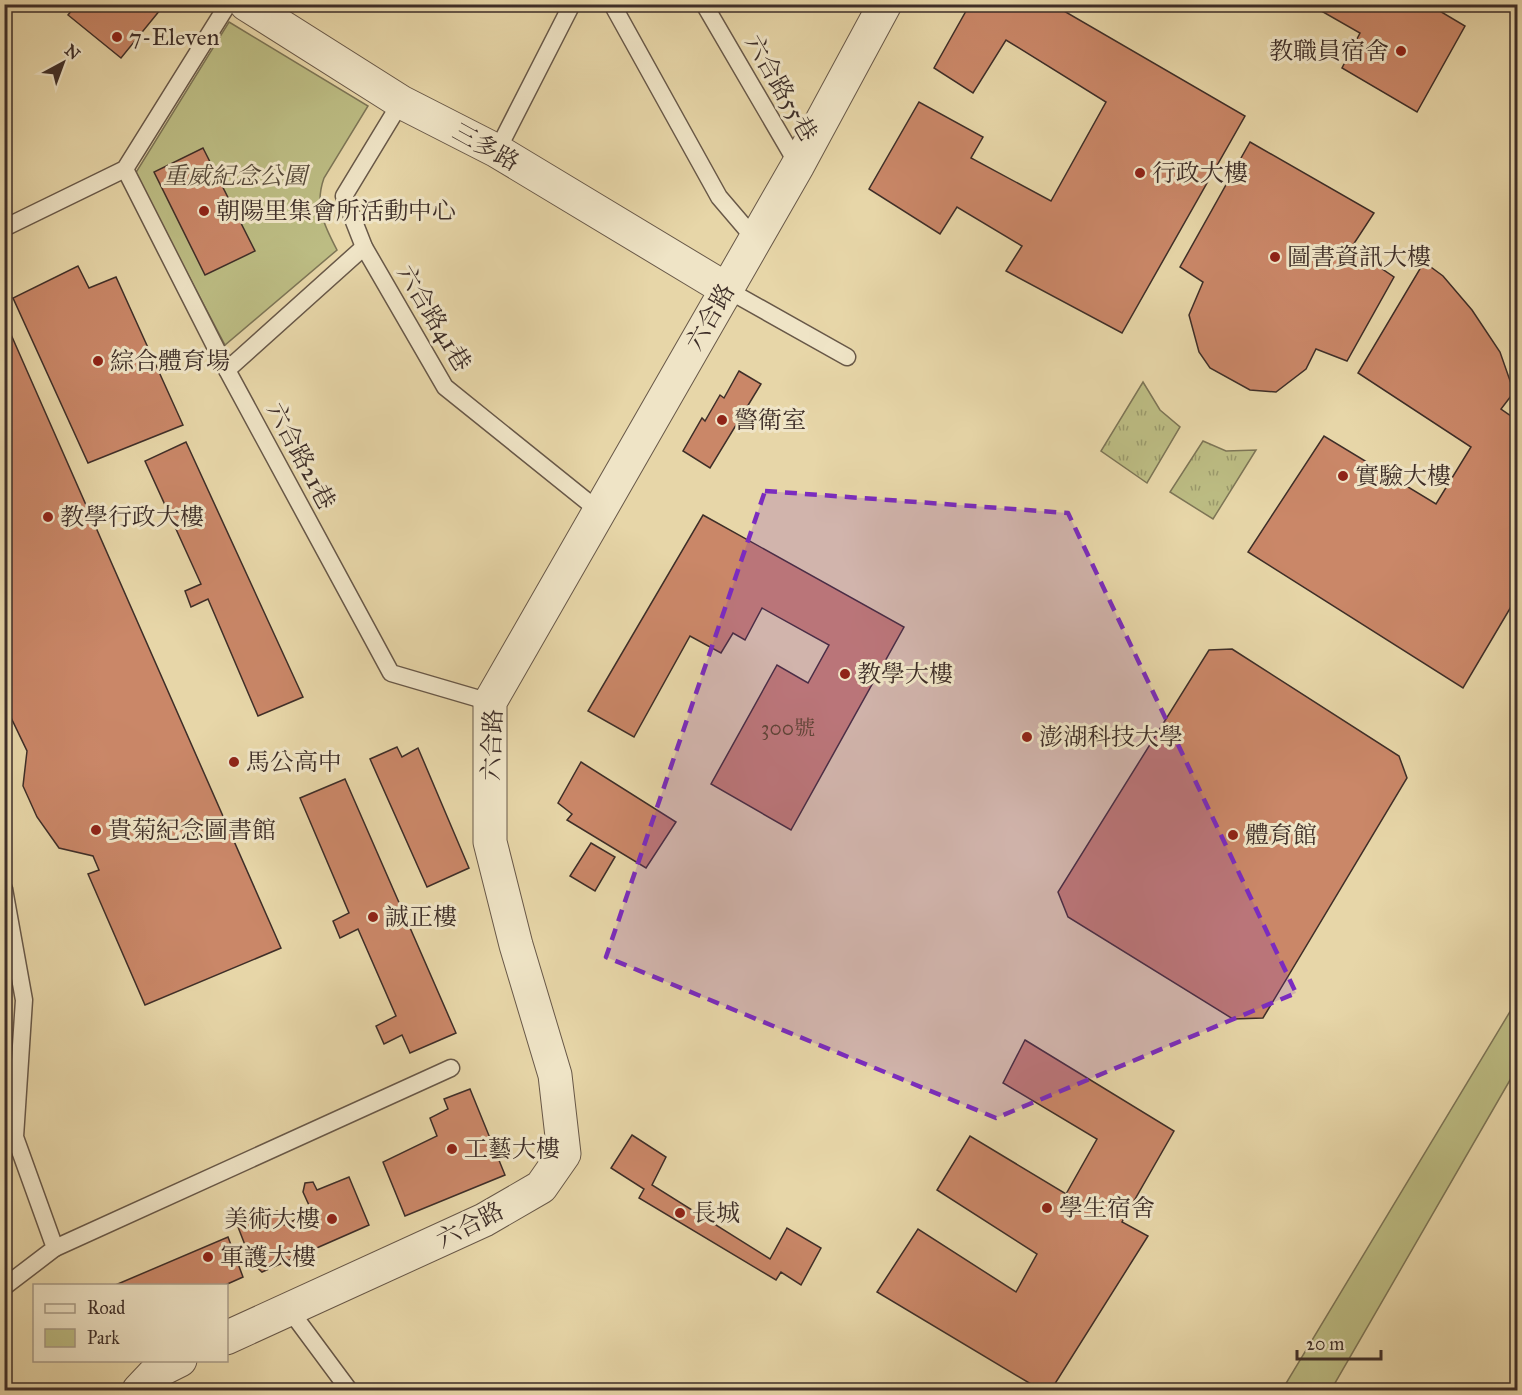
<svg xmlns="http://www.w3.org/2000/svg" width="1522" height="1395" font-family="'IM FELL Great Primer','Noto Serif TC',serif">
<defs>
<pattern id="grass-tufts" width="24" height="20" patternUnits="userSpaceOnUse" patternTransform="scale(1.5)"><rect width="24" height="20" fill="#bcbc83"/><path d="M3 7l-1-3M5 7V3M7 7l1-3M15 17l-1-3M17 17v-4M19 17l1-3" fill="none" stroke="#9a996b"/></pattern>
</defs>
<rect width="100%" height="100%" fill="#e7d6a8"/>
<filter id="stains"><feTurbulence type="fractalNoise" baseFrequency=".00333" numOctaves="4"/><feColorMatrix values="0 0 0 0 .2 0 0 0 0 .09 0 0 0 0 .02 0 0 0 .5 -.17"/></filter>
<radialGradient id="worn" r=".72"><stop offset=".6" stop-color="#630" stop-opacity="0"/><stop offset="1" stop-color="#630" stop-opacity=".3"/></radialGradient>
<g fill="url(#grass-tufts)" stroke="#7d7556" stroke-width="1.5">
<path d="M1143 382 1160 410 1180 427 1147 483 1101 451Z"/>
<path d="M1203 441 1226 451 1256 450 1213 519 1170 492Z"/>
</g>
<g fill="#bcbc83" stroke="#7d7556" stroke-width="1.5">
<path d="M229 22 368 106 324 178C314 206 324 225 337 250L225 345 135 174Z"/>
<path d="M1517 1000V1068L1331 1390H1282Z"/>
</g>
<g fill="#ca8768" stroke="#3e2e28" stroke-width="1.5">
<path d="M77 4H165L121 58 68 15Z"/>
<path d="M970 4H1052L1245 116 1122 333 1006 271 1022 246 957 207 940 234 869 189 919 102 983 137 971 158 1051 201 1106 102 1006 40 973 93 934 68Z"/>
<path d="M1309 4H1428L1465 26 1417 112 1342 68 1360 33Z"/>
<path d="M1250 142 1374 213 1351 248 1394 277 1347 361 1316 349 1306 369 1276 392 1250 390 1210 368 1199 352 1189 315 1203 282 1180 267Z"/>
<path d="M203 148 255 251 205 275 154 172Z"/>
<path d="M1424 262 1443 276 1472 310 1500 352 1514 392 1501 409 1518 421V595L1463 688 1248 552 1324 436 1436 504 1471 447 1358 373Z"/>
<path d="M78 266 89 288 116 277 183 425 88 463 13 298Z"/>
<path d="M9 330 281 948 145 1005 88 874 99 870 93 856 59 848 37 817 23 786 27 751 4 703V332Z"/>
<path d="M739 371 761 384 710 468 683 451 702 418 705 421 720 395 724 398Z"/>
<path d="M186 442 303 697 258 716 208 599 191 607 185 591 201 584 145 461Z"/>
<path d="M703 515 904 627 791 830 711 784 777 665 808 683 829 645 762 608 745 640 733 633 721 653 690 636 634 737 588 711Z"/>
<path d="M1232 649 1399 756 1407 778 1263 1018 1233 1019 1068 917 1058 892 1209 650Z"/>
<path d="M397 747 402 757 418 748 469 868 427 887 370 759Z"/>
<path d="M581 762 676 822 646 868 567 820 572 814 558 803Z"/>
<path d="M345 779 456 1033 410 1053 402 1035 384 1044 376 1026 396 1016 358 929 340 938 333 921 349 913 300 798Z"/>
<path d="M591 843 615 857 595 891 570 876Z"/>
<path d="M1025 1040 1174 1131 1122 1222 1148 1236 1051 1390H1041L877 1292 918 1229 1016 1292 1037 1254 937 1190 970 1136 1066 1194 1097 1139 1003 1083Z"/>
<path d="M470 1089 505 1175 405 1216 383 1162 437 1136 430 1118 448 1109 444 1099Z"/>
<path d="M632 1135 666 1157 652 1185 770 1259 787 1228 821 1248 801 1285 781 1272 776 1280 639 1198 644 1189 611 1168Z"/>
<path d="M349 1177 369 1225 262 1272 252 1263 238 1227 277 1211 284 1225 312 1212 303 1192 305 1183 313 1182 317 1190Z"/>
<path d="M228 1237 243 1277 223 1286H113Z"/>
</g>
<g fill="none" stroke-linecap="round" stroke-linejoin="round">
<defs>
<g id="service">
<path d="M612 4 719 197 754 238"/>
<path d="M704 4 798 165"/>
<path d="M401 102 344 196 364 247 445 387 599 511"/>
<path d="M497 151 572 4"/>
<path d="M125 169 227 370 391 673 490 702"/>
<path d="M4 228 125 169 228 4"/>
<path d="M726 289 847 357"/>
<path d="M227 370 364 247"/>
<path d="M4 889 24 1000 15 1137 55 1248 4 1287"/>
<path d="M55 1248 451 1068"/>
<path d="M289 1309 349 1390"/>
</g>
<g id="tertiary">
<path d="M246 4 401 102 497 151 726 289"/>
<path d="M226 1338 484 1220 541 1187 564 1154 555 1075 516 945 490 842V702L798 165 885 4"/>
<path d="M139 1390 156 1372 180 1360"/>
</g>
</defs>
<use href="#service" stroke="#685848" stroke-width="19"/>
<use href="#tertiary" stroke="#685848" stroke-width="35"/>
<use href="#service" stroke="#efe4c6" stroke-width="16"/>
<use href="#tertiary" stroke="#efe4c6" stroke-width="33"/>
</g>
<path fill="#7b2cbf" fill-opacity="0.2" stroke="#7b2cbf" stroke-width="4.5" stroke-dasharray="12 8" stroke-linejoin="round" d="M765 491 1068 513 1296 993 996 1118 606 957Z"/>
<g fill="#8f2418" stroke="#efe4c6" stroke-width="2">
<circle cx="117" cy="37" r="6"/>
<circle cx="1401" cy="51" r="6"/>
<circle cx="1140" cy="173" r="6"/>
<circle cx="204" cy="211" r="6"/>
<circle cx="1275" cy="257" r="6"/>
<circle cx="98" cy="361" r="6"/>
<circle cx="722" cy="420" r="6"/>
<circle cx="1343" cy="476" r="6"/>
<circle cx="48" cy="517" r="6"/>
<circle cx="845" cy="674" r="6"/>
<circle cx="1027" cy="737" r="6"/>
<circle cx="234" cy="762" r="6"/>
<circle cx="96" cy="830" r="6"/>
<circle cx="1233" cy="835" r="6"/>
<circle cx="373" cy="917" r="6"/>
<circle cx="452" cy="1149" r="6"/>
<circle cx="1047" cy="1208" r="6"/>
<circle cx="680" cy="1213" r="6"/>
<circle cx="332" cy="1219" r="6"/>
<circle cx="208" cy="1257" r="6"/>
</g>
<g text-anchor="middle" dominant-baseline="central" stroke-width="6" stroke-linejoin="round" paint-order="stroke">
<g font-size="21" fill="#614438">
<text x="788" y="728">300號</text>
</g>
<g font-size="24" fill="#3e2e28" stroke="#efe4c6" text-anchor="start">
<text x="129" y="37">7-Eleven</text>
<text x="1389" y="51" text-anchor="end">教職員宿舍</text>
<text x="1152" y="173">行政大樓</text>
<text x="216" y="211">朝陽里集會所活動中心</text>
<text x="1287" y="257">圖書資訊大樓</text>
<text x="110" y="361">綜合體育場</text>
<text x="734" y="420">警衛室</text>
<text x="1355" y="476">實驗大樓</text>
<text x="60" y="517">教學行政大樓</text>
<text x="857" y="674">教學大樓</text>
<text x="1039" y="737">澎湖科技大學</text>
<text x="246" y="762">馬公高中</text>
<text x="108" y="830">貴菊紀念圖書館</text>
<text x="1245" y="835">體育館</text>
<text x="385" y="917">誠正樓</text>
<text x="464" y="1149">工藝大樓</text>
<text x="1059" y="1208">學生宿舍</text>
<text x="692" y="1213">長城</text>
<text x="320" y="1219" text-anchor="end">美術大樓</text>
<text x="220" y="1257">軍護大樓</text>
</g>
<g font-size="24" fill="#3e2e28" stroke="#efe4c6">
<text transform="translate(781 88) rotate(60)">六合路55巷</text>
<text transform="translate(486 147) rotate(29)">三多路</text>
<text transform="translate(710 317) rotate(-60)">六合路</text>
<text transform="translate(434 318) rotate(59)">六合路41巷</text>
<text transform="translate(301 456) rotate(62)">六合路21巷</text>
<text transform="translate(492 745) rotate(-88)">六合路</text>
<text transform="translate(470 1225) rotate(-27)">六合路</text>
</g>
<g font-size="24" font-style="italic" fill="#574a3a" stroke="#efe4c6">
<text x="235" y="176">重威紀念公園</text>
</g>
</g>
<rect width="1522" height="1395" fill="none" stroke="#e7d6a8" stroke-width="24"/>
<rect x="6" y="6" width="1510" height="1383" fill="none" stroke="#3e2e28" stroke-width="3"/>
<rect x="12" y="12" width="1498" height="1371" fill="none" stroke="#3e2e28" stroke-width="1.5"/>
<rect x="33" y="1284" width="195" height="78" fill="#efe4c6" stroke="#a89b87" stroke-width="1.5"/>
<rect x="45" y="1304" width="30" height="9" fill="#efe4c6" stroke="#a89b87" stroke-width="1.5"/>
<text x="87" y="1314" font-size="18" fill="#3e2e28">Road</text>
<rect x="45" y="1329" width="30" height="18" fill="#bcbc83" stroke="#a89b87" stroke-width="1.5"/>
<text x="87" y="1344" font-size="18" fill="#3e2e28">Park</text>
<g transform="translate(63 63) rotate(41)" stroke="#efe4c6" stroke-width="4.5" paint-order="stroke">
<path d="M0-4.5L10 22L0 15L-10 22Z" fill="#3e2e28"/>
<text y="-9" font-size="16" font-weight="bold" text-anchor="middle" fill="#3e2e28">N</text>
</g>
<path d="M1297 1350v9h84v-9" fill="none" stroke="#3e2e28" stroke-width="3"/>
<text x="1306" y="1350" font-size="18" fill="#3e2e28" stroke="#efe4c6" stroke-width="4.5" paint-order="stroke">20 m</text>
<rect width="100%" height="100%" filter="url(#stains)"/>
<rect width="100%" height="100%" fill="url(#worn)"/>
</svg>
